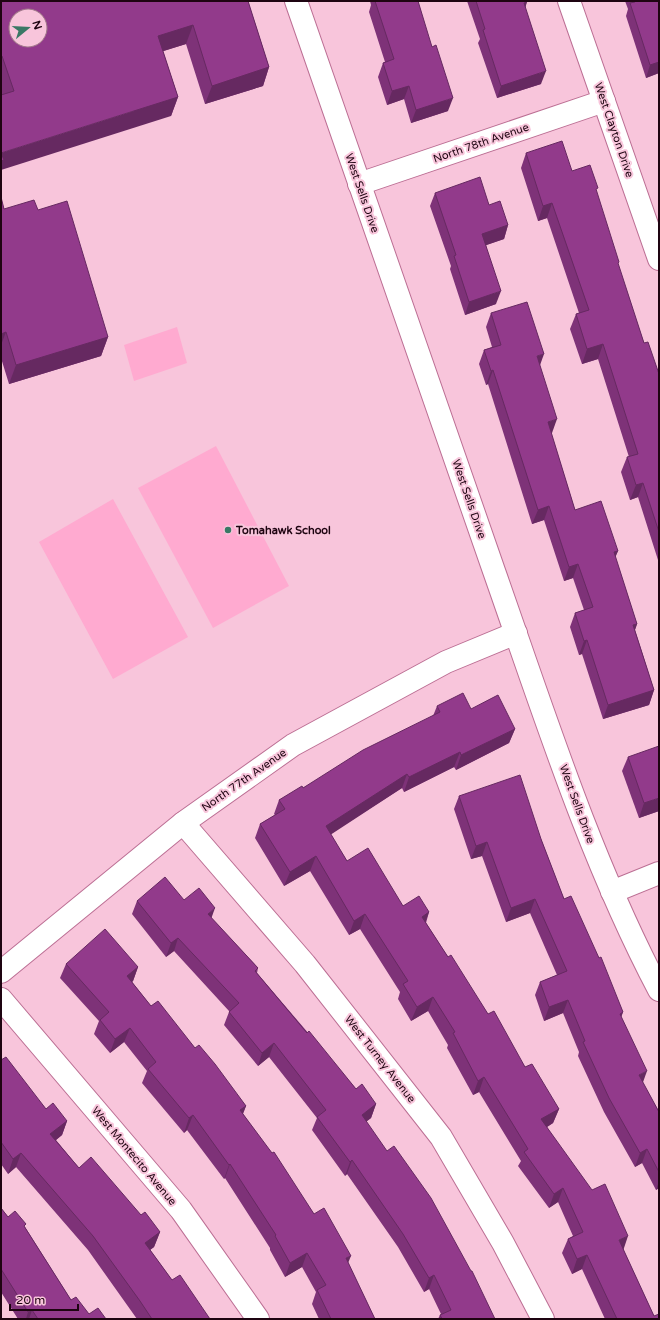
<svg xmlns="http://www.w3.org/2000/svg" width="660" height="1320" font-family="'Varela Round',sans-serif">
<rect width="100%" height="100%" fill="#f8c5db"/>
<g fill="#ffaad0">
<path d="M177 327 187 363 134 381 124 345Z"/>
<path d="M216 446 289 586 213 628 138 488Z"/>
<path d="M113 499 188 637 113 679 39 542Z"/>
</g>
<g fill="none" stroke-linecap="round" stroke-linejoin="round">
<defs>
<g id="street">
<path d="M296 1C362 191 428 381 494 571 544 713 589 857 659 990"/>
<path d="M569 1 659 259"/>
<path d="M359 184 604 101"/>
<path d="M183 823 305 964 441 1137 503 1243 543 1319"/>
<path d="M612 892 659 873"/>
<path d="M1 972 183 823 293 745 446 662 516 633"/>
<path d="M1 999 181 1210 258 1319"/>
</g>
</defs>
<use href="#street" stroke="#bc6f94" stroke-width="24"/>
<use href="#street" stroke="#fff" stroke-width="22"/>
</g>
<g fill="#7e3278">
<path d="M1 1H248L269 67 263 86 205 104 186 44 163 51 178 97 171 116 2 95 1 91Z"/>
<path d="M370 1H418L448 111 411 123 404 99 387 105 378 77 383 63 385 62 369 12 371 5Z"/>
<path d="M467 1H527L525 8 541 84 497 98 478 43 480 39Z"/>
<path d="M625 1H659V73L646 78 626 16 628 9Z"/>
<path d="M526 153 572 171 596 191 618 265 644 343 659 374V560H658L638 497 630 500 621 472 627 457H629L598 359 582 364 570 329 576 314 579 313 547 218 538 221 521 168Z"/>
<path d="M435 193 489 205 508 225 504 239 486 245 496 304 465 315 450 269 451 266 430 206Z"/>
<path d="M1 197 4 209 38 210 108 337 101 356 9 384 1 358Z"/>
<path d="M491 313 540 366 552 433H551L575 510 618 551 615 557 637 624 635 630 654 690 649 705 603 719 582 654 579 655 570 627 575 613 584 610 573 578 564 581 544 520 532 524 488 384 486 385 479 364 484 350 492 347 486 327Z"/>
<path d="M437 706 471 709 515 729 509 743 456 770 454 767 404 792 402 788 330 834 347 861 403 906 429 912 426 923 448 957 525 1067 559 1109 553 1123 547 1127 623 1249 654 1316 659 1319H605L582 1269 572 1274 562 1253 568 1239 573 1236 558 1202 549 1208 518 1166 521 1161 479 1092 473 1095 447 1048 448 1045 428 1011 411 1021 398 999 400 992 360 929 349 935 310 871 284 886 255 838 260 824 275 815 274 814 279 800 303 788 433 716Z"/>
<path d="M628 757 659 811 639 818 622 771Z"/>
<path d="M459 796 541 839 564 899 599 958 623 1012 621 1017 643 1083 659 1112V1188L656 1190 642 1163 635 1167 604 1112 578 1056 579 1052 563 1013 544 1021 535 995 540 982 557 975 530 913 506 922 482 856 471 859 454 809Z"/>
<path d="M184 900 211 918 258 968 257 973 356 1089 376 1104 371 1118 366 1122 495 1319H438L440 1315 441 1314 429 1289 424 1292 398 1247 347 1174 345 1176 312 1130 317 1118 269 1057 258 1066 224 1025 229 1012V1011L174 951 166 957 132 914 137 901Z"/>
<path d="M66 964 138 967 133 981 132 982 151 1006 195 1048 246 1106 243 1114 314 1214 348 1263 375 1319H319L312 1304 316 1292 302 1267 285 1277 270 1250V1248L225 1178 224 1179 187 1130 184 1133 142 1083 147 1071 124 1042 110 1053 94 1034 99 1021 60 978Z"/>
<path d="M1 1060 46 1109 67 1121 62 1135 56 1140 79 1168 141 1215 160 1232 154 1247 150 1250 172 1280 210 1319H137L88 1250 16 1167 8 1174 1 1164Z"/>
<path d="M1 1208 8 1217 25 1227 71 1300 89 1314 106 1319H18L1 1292Z"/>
</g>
<g fill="#662961">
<path d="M527 2 523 15 524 3Z"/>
<path d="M193 25 186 44 151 55 158 36Z"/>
<path d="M659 62V73L646 78 650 65Z"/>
<path d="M269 67 263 86 205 104 212 86Z"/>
<path d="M546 71 541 84 497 98 501 86Z"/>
<path d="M409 86 404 99 387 105 392 91Z"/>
<path d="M178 97 171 116 1 170V153Z"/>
<path d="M453 98 448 111 411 123 416 110Z"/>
<path d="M552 203 547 218 538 221 543 206Z"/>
<path d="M508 225 504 239 478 248 482 234Z"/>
<path d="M501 291 496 304 465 315 469 302Z"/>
<path d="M6 332 1 345V334Z"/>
<path d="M108 337 101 356 9 384 16 365Z"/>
<path d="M603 344 598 359 582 364 587 349Z"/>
<path d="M544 354 539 368 537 356Z"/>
<path d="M493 370 488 384 486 385 491 371Z"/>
<path d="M557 419 552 433 543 436 548 422Z"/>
<path d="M643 483 638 497 630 500 636 485Z"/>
<path d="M549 506 544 520 532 524 538 510Z"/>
<path d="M618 551 612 565 614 552Z"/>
<path d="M578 564 573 578 564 581 569 567Z"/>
<path d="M637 624 632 638 633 625Z"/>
<path d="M587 640 582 654 579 655 584 641Z"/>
<path d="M654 690 649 705 603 719 608 705Z"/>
<path d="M515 729 509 743 456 770 461 755Z"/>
<path d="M460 752 454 767 404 792 409 777Z"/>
<path d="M407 774 402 788 321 841 326 826Z"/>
<path d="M659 798V811L639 818 644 803Z"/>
<path d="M487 842 482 856 471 859 476 846Z"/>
<path d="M316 856 310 871 284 886 290 872Z"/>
<path d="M535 899 530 913 506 922 511 908Z"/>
<path d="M215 908 210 922 208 914Z"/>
<path d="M429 912 424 926 422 917Z"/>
<path d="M365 914 360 929 349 935 354 921Z"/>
<path d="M178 938 174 951 166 957 171 943Z"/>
<path d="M138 967 133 981 122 991 127 976Z"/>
<path d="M433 997 428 1011 411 1021 417 1007Z"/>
<path d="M568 1000 563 1013 544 1021 549 1007Z"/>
<path d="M623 1012 618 1026 620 1014Z"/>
<path d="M130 1028 124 1042 110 1053 115 1039Z"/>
<path d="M274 1043 269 1057 258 1066 262 1053Z"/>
<path d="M647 1071 642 1085 639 1075Z"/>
<path d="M484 1077 479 1092 473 1095 478 1081Z"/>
<path d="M376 1104 371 1118 357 1128 362 1115Z"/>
<path d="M246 1106 240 1120V1110Z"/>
<path d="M559 1109 553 1123 536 1134 541 1119Z"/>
<path d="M193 1115 187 1130 184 1133 189 1118Z"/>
<path d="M67 1121 62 1135 45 1149 50 1134Z"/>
<path d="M647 1149 642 1163 635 1167 640 1153Z"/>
<path d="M21 1153 16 1167 8 1174 13 1159Z"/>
<path d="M352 1160 347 1174 345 1176 350 1162Z"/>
<path d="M230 1164 225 1178 224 1179 229 1165Z"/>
<path d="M659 1181V1188L656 1190Z"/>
<path d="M563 1188 558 1202 549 1208 554 1194Z"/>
<path d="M160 1232 154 1247 140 1257 145 1243Z"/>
<path d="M628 1236 623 1251 619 1240Z"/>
<path d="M307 1253 302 1267 285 1277 290 1263Z"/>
<path d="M587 1255 582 1269 572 1274 577 1259Z"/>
<path d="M351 1256 345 1270 346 1258Z"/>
<path d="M434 1275 429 1289 424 1292 429 1278Z"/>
<path d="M32 1310 29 1319H26L28 1312Z"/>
</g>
<g fill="#923a8b" stroke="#662961" fill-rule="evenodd">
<path d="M1 1H248L269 67 212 86 193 25 158 36 178 97 1 153 4 160 1 161V95L14 91 2 56H1ZM16 16H40V40H16Z"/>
<path d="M375 1H418L432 47 436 45 453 98 416 110 409 86 392 91 383 63 394 59Z"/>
<path d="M476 1H527V2L524 3 546 71 501 86 483 30 485 29Z"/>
<path d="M634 1H659V62L650 65 630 3 635 2Z"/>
<path d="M562 141 572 171 590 165 598 188 596 189 619 262 618 263 644 343 648 342 659 374V532L643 483 636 485 627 457 638 454 603 344 587 349 576 314 589 310 552 203 543 206 526 153Z"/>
<path d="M480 177 489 205 500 201 508 225 482 234 501 291 469 302 454 256 456 255 435 193Z"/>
<path d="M1 197 4 209 34 200 38 210 67 201 108 337 16 365 6 332 1 334Z"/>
<path d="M527 302 544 354 537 356 557 419 548 422 575 510 601 501 618 551 614 552 637 624 633 625 654 690 608 705 587 640 584 641 575 613 593 607 578 564 569 567 549 506 538 510 493 370 491 371 484 350 501 345 491 313Z"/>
<path d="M463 693 471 709 498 695 515 729 461 755 460 752 409 777 407 774 326 826 347 861 368 848 403 906 419 896 429 912 422 917 448 957 451 955 488 1014 494 1011 525 1067 532 1064 559 1109 541 1119 592 1190 605 1184 628 1236 619 1240 654 1316 659 1314V1319H617L587 1255 577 1259 568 1239 583 1232 563 1188 554 1194 524 1152 528 1149 484 1077 478 1081 453 1033 455 1032 433 997 417 1007 403 984 408 981 365 914 354 921 316 856 290 872 260 824 285 809 279 800 302 786 303 788 363 750 440 712 437 706Z"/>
<path d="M659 746V798L644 803 628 757Z"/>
<path d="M520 775 541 839 564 899 571 896 599 958 601 957 623 1012 620 1014 647 1071 639 1075 659 1112V1172L647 1149 640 1153 609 1098 583 1042 585 1041 568 1000 549 1007 540 982 567 971 535 899 511 908 487 842 476 846 459 796Z"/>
<path d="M165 877 184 900 199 888 215 908 208 914 258 968 255 971 307 1033 309 1031 356 1089 362 1084 376 1104 362 1115 387 1151 394 1146 431 1198 471 1271H472L495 1319H442L440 1315 451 1310 434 1275 429 1278 403 1234 352 1160 350 1162 317 1117 326 1110 274 1043 262 1053 229 1012 239 1003 178 938 171 943 137 901Z"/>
<path d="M105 929 138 967 127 976 151 1006 158 1001 195 1048 199 1045 215 1064 246 1106 240 1110 272 1153 274 1152 314 1214 324 1208 351 1256 346 1258 375 1319H331L317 1290 326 1285 307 1253 290 1263 275 1236 276 1235 230 1164 229 1165 193 1115 189 1118 148 1069 156 1062 130 1028 115 1039 100 1020 109 1012 66 964Z"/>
<path d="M6 1057 46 1109 53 1103 67 1121 50 1134 79 1168 91 1157 141 1215 145 1212 160 1232 145 1243 172 1280 180 1275 210 1319H152L140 1301 93 1236 21 1153 13 1159 1 1142V1060Z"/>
<path d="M1 1208 8 1217 15 1211 26 1224 24 1226 71 1300 76 1297 89 1314 98 1308 106 1319H38L32 1310 28 1312 1 1269Z"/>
</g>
<circle fill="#3a7865" stroke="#f8c5db" stroke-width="1.5" cx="228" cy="530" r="4"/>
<g text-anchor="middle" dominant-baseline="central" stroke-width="4" stroke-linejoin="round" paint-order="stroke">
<g font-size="11" fill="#1e0411" stroke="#f8c5db">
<text transform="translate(614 130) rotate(71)">West Clayton Drive</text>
<text transform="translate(481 143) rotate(-19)">North 78th Avenue</text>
<text transform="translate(362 193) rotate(71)">West Sells Drive</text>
<text transform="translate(469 499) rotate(71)">West Sells Drive</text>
<text transform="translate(244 780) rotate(-35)">North 77th Avenue</text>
<text transform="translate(577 804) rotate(70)">West Sells Drive</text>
<text transform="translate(380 1059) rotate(52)">West Turney Avenue</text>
<text transform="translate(134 1156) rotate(50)">West Montecito Avenue</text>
</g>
<g font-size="11" font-weight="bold" fill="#1e0411" stroke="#f8c5db" text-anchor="start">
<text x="236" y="530">Tomahawk School</text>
</g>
</g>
<rect width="660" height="1320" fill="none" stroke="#1e0411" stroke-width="4"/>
<g transform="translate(28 28) rotate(72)"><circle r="19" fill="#f8c5db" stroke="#a1788a"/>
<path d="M0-3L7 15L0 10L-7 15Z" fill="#3a7865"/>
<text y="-6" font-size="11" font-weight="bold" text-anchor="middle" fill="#1e0411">N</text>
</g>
<path d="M10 1304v6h68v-6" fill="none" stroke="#1e0411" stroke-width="2"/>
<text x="16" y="1304" font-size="12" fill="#1e0411" stroke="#f8c5db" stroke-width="3" paint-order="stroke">20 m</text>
</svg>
